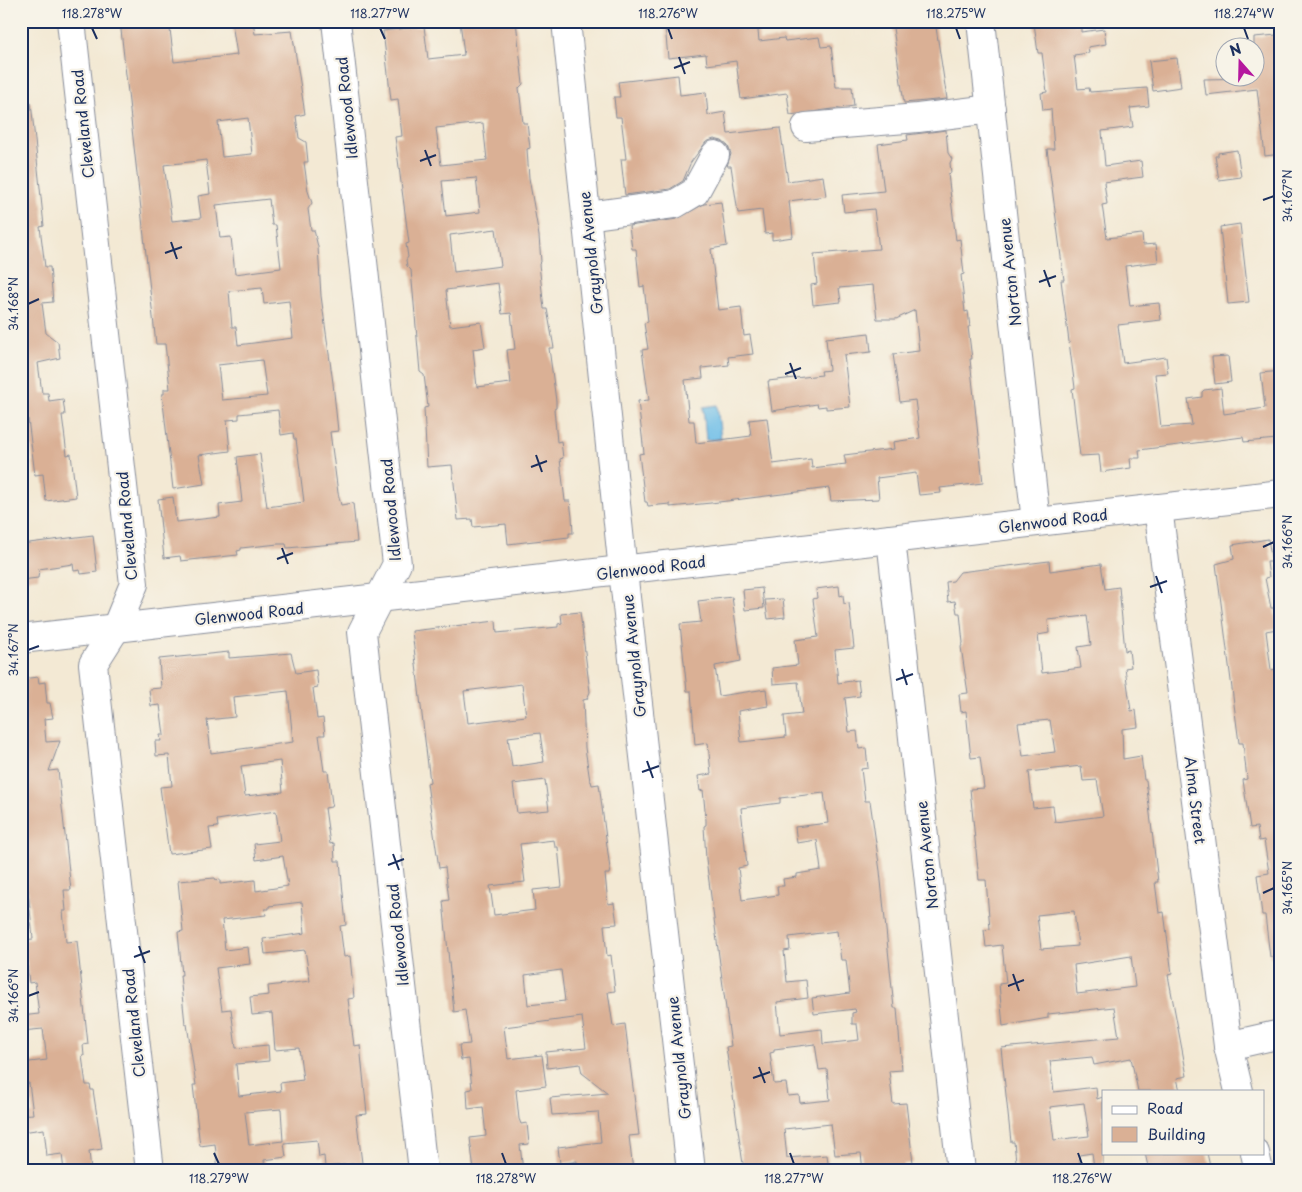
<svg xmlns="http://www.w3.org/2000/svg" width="1302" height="1192" font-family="'Playpen Sans',sans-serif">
<rect width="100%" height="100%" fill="#f7f3e8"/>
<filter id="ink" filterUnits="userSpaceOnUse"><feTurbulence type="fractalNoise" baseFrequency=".02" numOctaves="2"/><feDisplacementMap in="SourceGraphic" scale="10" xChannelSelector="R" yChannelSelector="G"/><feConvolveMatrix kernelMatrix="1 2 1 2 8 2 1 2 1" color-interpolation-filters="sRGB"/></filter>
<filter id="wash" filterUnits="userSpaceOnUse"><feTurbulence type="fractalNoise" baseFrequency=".0096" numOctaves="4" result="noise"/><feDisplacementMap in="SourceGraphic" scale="20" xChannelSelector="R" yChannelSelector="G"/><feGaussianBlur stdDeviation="1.12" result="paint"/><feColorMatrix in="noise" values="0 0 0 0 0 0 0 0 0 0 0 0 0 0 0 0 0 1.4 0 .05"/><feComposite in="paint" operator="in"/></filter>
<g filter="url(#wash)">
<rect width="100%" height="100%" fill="#f3e9d4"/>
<path fill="#6dbee8" stroke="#4476a3" d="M717 405 721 439 706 440 703 407Z"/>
<g id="blocks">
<g fill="#dab095" fill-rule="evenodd">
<path d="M120 21H169L174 62 237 55 232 23 253 21 255 34 292 31 305 114 296 116 299 138 306 142 308 162H304L308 191 312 203 308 209 311 230H314L318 247 321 296 333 383 338 431 330 432 338 493 341 505 353 503 357 542 287 548 286 544H278L241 548V550L237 551 238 555 181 561 180 556 164 558 158 499 173 497 176 522 220 517 219 505 242 502 237 457 260 454 267 507 304 502 296 439H294L293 433 281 435 278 410 239 414V419L227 420 230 451 199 455 204 484 173 489 162 394H164V389H170L165 344H156ZM248 118 252 154 222 157 218 122ZM206 160 210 194 198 196 201 218 172 221 164 165ZM269 199 272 225H276L281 268 235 274 231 237 220 238 216 205ZM262 288 264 304 289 301 293 338 238 345 236 327H232L229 291ZM262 360 267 396 222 400 218 365Z"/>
<path d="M460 21H516L523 84 519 88 523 123H527L530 148 527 149 529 178 539 236 541 262 539 264 544 309H547L554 348H549L556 401V408L554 409 557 442 561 441 563 458 560 459 565 501H570L572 517 573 533H569V537L508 544 506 524 473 527 472 519 458 520 452 465 427 467 424 408 428 407 424 375 420 372 411 270 407 266 406 260 408 257 406 244 409 243 395 137 402 136 398 99 391 100 383 31 424 26 428 59 464 55ZM483 123 487 160 441 165 436 128ZM476 178 480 212 446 216 442 181ZM496 229 501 266 454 272 450 235ZM498 283 502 314 511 313 515 349 507 350 511 383 477 387 473 349 485 347 481 322 450 326 446 290Z"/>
<path d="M680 21H757L759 41 784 38 785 41 819 37 821 47 831 46 836 87H852L854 106 790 115 787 93 741 99 736 61 707 65 706 54 668 58 665 25Z"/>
<path d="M892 21H935L947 99 904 103Z"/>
<path d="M1047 21H1074V25L1081 24V32L1104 29 1106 44 1088 47 1089 53 1074 55 1078 89 1089 88 1090 92 1147 88 1149 106 1130 108 1133 127 1102 131 1105 166 1141 161 1143 177 1104 182 1107 204 1102 205 1107 238 1142 234 1143 245 1156 244 1158 262 1125 266 1130 306 1159 303 1161 320 1118 325 1123 363 1166 357 1168 373 1155 374 1161 427 1192 425 1188 399 1202 397V392L1204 390 1221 388 1224 414 1265 408 1261 373 1281 371V433L1276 434 1277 439 1244 442 1243 437 1139 450 1140 458H1130L1131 468 1101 472 1099 455 1080 456 1072 389 1075 388 1061 280H1064L1047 149H1054L1051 109 1043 110 1041 93 1047 92 1042 53H1038L1034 23Z"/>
<path d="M1277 35 1281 72V93L1276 94 1281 130V154L1265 156 1257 89 1206 95 1204 79 1254 78V37Z"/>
<path d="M1177 58 1181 87 1153 91 1149 61Z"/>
<path d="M678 75 680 95 706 92 708 115 725 112 728 134 780 128 788 181 823 176 826 196 789 201 793 237 772 240V233L765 234 762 210 738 213 731 166H727L731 154 728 146 722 141 714 139 706 142 691 162 683 181 670 189 625 195 621 159H626L621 117H616L614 97H620L618 82Z"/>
<path d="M31 102 44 226 40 227 45 267H50L53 302 42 303 46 333 58 342 60 358 38 363 42 393H48L49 401 63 399 65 415H62L67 455 71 454 76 497 46 501 43 474 35 475 28 419 21 420V103Z"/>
<path d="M946 130 948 153 952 159 950 163 951 173 948 174 956 240 960 239 964 274 961 275 965 312 968 311 970 327H968L972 359H970L983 483 940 488 941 493 919 495 916 473 877 478 879 499 831 501 829 488 711 503 670 507V504L648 506 647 502H645L639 454 644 453 638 401 649 400 642 350 648 349 644 323 648 322 644 286 640 287 636 249H632L629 226 677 219 704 204 721 202 727 246 711 249 718 310 741 307 744 336 750 335 753 354 728 357 729 365 702 368 703 378 685 380 689 421H694L696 443 751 436 749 420 767 418 773 464 811 459 812 468 846 464 844 455 894 449 893 442 920 438 915 400 900 402 893 354 919 351 915 310 896 319H877L873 285 839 288 841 302 813 305 811 285 817 284 814 254 879 249 874 209 844 212 842 195 884 191 878 144 908 140 907 135Z"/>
<path d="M1237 150 1241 177 1219 180 1215 156H1218V153Z"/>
<path d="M1240 224 1249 302 1228 304 1220 227Z"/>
<path d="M869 333 871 352 844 355 850 407 826 409V406L818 407 817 404 772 411 768 381 822 375 821 371 829 370 826 338Z"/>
<path d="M1228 356 1231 382 1215 384 1212 357Z"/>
<path d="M93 535 97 572 81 574 80 570 74 571 73 564 39 569 38 578 21 580V544Z"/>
<path d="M1268 539 1272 562H1267L1269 577 1265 578 1271 608H1274L1277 629 1266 631 1271 670 1281 668V957H1270L1265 915H1262L1257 875 1269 873 1264 840 1259 841 1257 827 1250 828 1243 780 1247 779 1243 743H1239L1216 564 1234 559 1232 545Z"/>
<path d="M1049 561 1050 571 1101 564 1105 589 1119 587 1125 651 1129 650 1131 667 1125 668 1131 711 1136 710 1138 727 1122 729 1123 759 1141 756 1144 780H1146L1158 882H1155L1159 913 1164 912 1172 974 1168 975 1187 1076 1177 1078 1180 1091H1138L1131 1058 1094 1065 1092 1057 1050 1061 1054 1092 1096 1087 1097 1099 1103 1097V1167H1094L1092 1153 1079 1155 1081 1171H1017L1014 1142H1011L1001 1048 1119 1037 1114 1007 1048 1014V1018L1003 1026 999 984 1006 983 1002 945 986 947 984 930 990 929 986 880H979L970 789 984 788 980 757 971 758 966 711 961 712 959 694 968 693 961 647 963 643 960 613H957L955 601 948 602 946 582 953 581 960 572ZM1087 616 1091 645 1078 647 1081 668 1042 673 1038 635 1049 633 1048 620ZM1050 720 1055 752 1023 756 1018 723ZM1081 766 1083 781 1097 780 1103 816 1055 822 1053 806 1033 808 1029 772ZM1074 911 1078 946 1041 949 1037 915ZM1131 956 1135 987 1077 994 1074 965ZM1084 1103 1089 1136 1054 1140 1050 1107Z"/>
<path d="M839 586 840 596 843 595 844 604 849 603 854 648 835 650 838 683 858 680 860 696 845 698 849 732 857 731 859 749 866 748 868 768 861 769 865 801H870L880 871 894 1008H897L902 1070 889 1071 893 1104 906 1103 913 1163 904 1164 903 1171H863L861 1153 835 1155 831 1124 784 1129 787 1158 827 1155 829 1171H744L726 1047 731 1046 706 859 704 826 706 825V820L703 790 700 791 698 776 711 774 708 743 695 745 691 691H687L680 624 701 622 698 601 732 597 741 661 715 666 719 696 766 689 768 706 738 711 741 742 786 737 784 716 802 714 798 682 773 684 772 668 798 665 795 640 818 637 813 599 817 598 816 589ZM824 793 828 823 795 827 797 843 817 840 821 870 797 874V877L783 879 784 886H777L778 895 742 900 738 868 747 866 741 808 780 803V798ZM837 931 841 960H846L850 993 812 998 814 1014 855 1009 856 1012 852 1013V1024H857L859 1040 823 1044 822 1029 780 1034 777 1002 808 998 806 980 787 982 784 951 790 950 789 937ZM815 1044 819 1070 827 1069 830 1100 800 1103 799 1095 788 1096 786 1083 774 1084 770 1053 774 1052V1049Z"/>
<path d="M762 588 764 608 745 610 743 590Z"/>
<path d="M783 599 785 617 768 619 765 600Z"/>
<path d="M580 612 590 692 587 699 583 700 585 748 590 781H591L592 785 599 784 610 869 609 874H605L608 904 614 903 617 924 604 925 607 956 611 955 615 991 608 992 613 1026 625 1024 639 1135 629 1136 633 1171H578L577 1161 560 1164 558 1147 601 1142 598 1112 552 1115 550 1098 608 1093 582 1073 580 1064 547 1068 546 1052 586 1048 582 1017 504 1027 508 1059 542 1055 546 1086 516 1090 519 1119 521 1124 527 1123 529 1144 520 1145 523 1171H474L470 1138 486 1136 483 1107 468 1109 467 1090 472 1089 469 1059 461 1060 459 1045 470 1044 465 1010 454 1012 443 901 449 900 445 867 439 868 432 820 427 783 430 782 412 631 496 621 497 633 558 627V624L562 623 561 614ZM522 684 526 716 468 723 464 691ZM540 733 544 762 512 767 508 737ZM545 780 549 810 517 813 513 784ZM554 840 555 847H558L562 887 533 890 535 910 494 915 490 886 525 882 520 844ZM561 970 565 1001 528 1005 525 975Z"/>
<path d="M229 652V658L291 653 296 673 316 670 318 687 313 688 317 719 323 718 325 735H319L324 771H328L332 804 331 807 325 808 330 844 334 843 335 861H340L346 925 340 926 344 957 350 956 354 998 348 999 354 1046 360 1045 367 1114 356 1115 362 1163 325 1167 324 1156 319 1157 317 1140 284 1143 286 1157 264 1160 265 1171H218L215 1144 200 1146 193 1085H196L187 1024H185L180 975H182L178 932 183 931 178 881 215 878 216 880 220 879V884L255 880 256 891 288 886 283 856 256 860 254 844 280 841 276 811 217 820 218 827 209 828 212 849 169 854 160 787 172 786 169 755 156 756 155 741H161L160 735H164L160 705 151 706 149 689 161 688 159 659ZM288 691 293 742 211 753 207 720 235 717 233 697ZM280 761 283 792 245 796 241 766ZM302 902 305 933 263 939 265 954 305 950 310 981 268 986 269 995 250 997 252 1015 272 1013 275 1050 299 1048 303 1080 280 1083 281 1091 239 1096 236 1064 269 1061 268 1045 236 1048 231 1009 222 1010 216 968 250 964 248 947 225 950 222 920 266 915 265 909H269V906ZM281 1109 283 1141 249 1145 245 1112Z"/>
<path d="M38 677 39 683 45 682 47 703H50L53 718 44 719 46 742 60 741 49 771 58 770 71 890H64L66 911H63L66 942 77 941 88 1044 83 1045 84 1056H82L86 1085H90L91 1090H93L102 1149 89 1151 91 1171H64L62 1154 47 1156 44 1129 21 1132V1115L33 1114 29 1083 21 1084V1063L47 1060 43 1029 21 1031V1016L39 1014 35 982 29 983 24 940 33 939 28 890H26V886H21V679Z"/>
<path d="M1145 1153H1207L1211 1171H1149Z"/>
</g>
</g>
</g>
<g filter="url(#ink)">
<use href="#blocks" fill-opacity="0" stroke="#878c99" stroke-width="1"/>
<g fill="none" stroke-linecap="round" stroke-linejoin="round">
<defs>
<g id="minor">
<path d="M71 21 134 584 116 628 93 664 150 1171"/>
<path d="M336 21 397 564 362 632 423 1171"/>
<path d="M566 21 623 571 691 1171"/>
<path d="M981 21 1036 522"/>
<path d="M806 127 918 118 991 109"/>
<path d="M587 216 675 204 695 192 715 155"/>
<path d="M1158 508 1228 1046 1239 1091"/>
<path d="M891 539 961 1171"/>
<path d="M21 639 1281 494"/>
<path d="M1228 1046 1281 1034"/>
<path d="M1255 1153 1259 1171"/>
</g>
</defs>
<use href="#minor" stroke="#878c99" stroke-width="30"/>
<use href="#minor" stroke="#fff" stroke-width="28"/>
</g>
</g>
<path fill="none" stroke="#1b2f5e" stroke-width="2" d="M92 28 97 39M380 28 385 39M668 28 672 39M956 28 960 39M1244 28 1248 39M679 57 685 74M674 68 690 62M425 150 431 166M420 161 436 155M1263 200 1274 196M171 242 177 259M165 253 182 247M1044 270 1050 287M1039 282 1056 276M28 304 39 299M790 363 796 379M785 374 801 368M536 455 542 472M531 467 547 461M1263 547 1274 542M282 548 288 564M277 559 293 553M1156 576 1162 593M1150 587 1167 581M28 650 39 646M902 669 907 685M896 680 913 674M647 761 653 778M642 772 659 766M393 854 399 870M388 865 404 859M1263 893 1274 888M139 946 145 963M134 957 150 951M1013 974 1019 991M1008 986 1024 980M28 996 39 992M759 1067 765 1083M753 1078 770 1072M214 1153 219 1164M502 1153 506 1164M790 1153 794 1164M1078 1153 1082 1164"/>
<g text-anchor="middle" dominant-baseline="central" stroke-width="4.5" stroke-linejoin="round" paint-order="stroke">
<g font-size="15" fill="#1b2f5e" stroke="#f7f3e8">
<text transform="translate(346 108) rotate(-96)">Idlewood Road</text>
<text transform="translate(82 124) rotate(-96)">Cleveland Road</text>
<text transform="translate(590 253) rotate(-96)">Graynold Avenue</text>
<text transform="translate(1009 272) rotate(-96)">Norton Avenue</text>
<text transform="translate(390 510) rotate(-95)">Idlewood Road</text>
<text transform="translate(1053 520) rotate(-7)">Glenwood Road</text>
<text transform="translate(126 526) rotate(-95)">Cleveland Road</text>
<text transform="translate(651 567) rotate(-7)">Glenwood Road</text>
<text transform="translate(249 613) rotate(-6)">Glenwood Road</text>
<text transform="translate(633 656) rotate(-96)">Graynold Avenue</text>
<text transform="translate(1196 800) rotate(83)">Alma Street</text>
<text transform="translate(926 855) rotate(-96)">Norton Avenue</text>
<text transform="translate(397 935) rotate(-96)">Idlewood Road</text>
<text transform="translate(133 1023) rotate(-96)">Cleveland Road</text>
<text transform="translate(678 1058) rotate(-96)">Graynold Avenue</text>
</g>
</g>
<rect width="1302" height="1192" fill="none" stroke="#f7f3e8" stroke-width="55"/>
<rect x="1102" y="1090" width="162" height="65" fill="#f7f3e8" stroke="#9fa5b1"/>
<rect x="1112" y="1106" width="25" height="8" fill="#ffffff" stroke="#9fa5b1"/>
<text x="1147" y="1114" font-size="15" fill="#1b2f5e">Road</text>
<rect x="1112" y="1127" width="25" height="15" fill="#dab095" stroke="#9fa5b1"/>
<text x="1147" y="1140" font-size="15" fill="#1b2f5e">Building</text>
<g transform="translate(1240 62) rotate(340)"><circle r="24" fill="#f7f3e8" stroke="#9fa5b1"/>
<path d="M0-4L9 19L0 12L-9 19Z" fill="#b5179e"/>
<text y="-8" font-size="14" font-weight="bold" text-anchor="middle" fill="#1b2f5e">N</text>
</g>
<rect x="28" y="28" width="1246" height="1136" fill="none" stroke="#1b2f5e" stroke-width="2"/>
<g font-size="12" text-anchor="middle" fill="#1b2f5e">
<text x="92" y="18">118.278°W</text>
<text x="380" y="18">118.277°W</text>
<text x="668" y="18">118.276°W</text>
<text x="956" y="18">118.275°W</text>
<text x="1244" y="18">118.274°W</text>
<text transform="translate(1288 196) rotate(-90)" y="4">34.167°N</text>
<text transform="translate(14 304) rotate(-90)" y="4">34.168°N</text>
<text transform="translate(1288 542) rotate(-90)" y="4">34.166°N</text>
<text transform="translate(14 650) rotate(-90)" y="4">34.167°N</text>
<text transform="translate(1288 888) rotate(-90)" y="4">34.165°N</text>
<text transform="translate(14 996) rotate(-90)" y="4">34.166°N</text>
<text x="219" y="1183">118.279°W</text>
<text x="506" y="1183">118.278°W</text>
<text x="794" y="1183">118.277°W</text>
<text x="1082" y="1183">118.276°W</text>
</g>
</svg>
